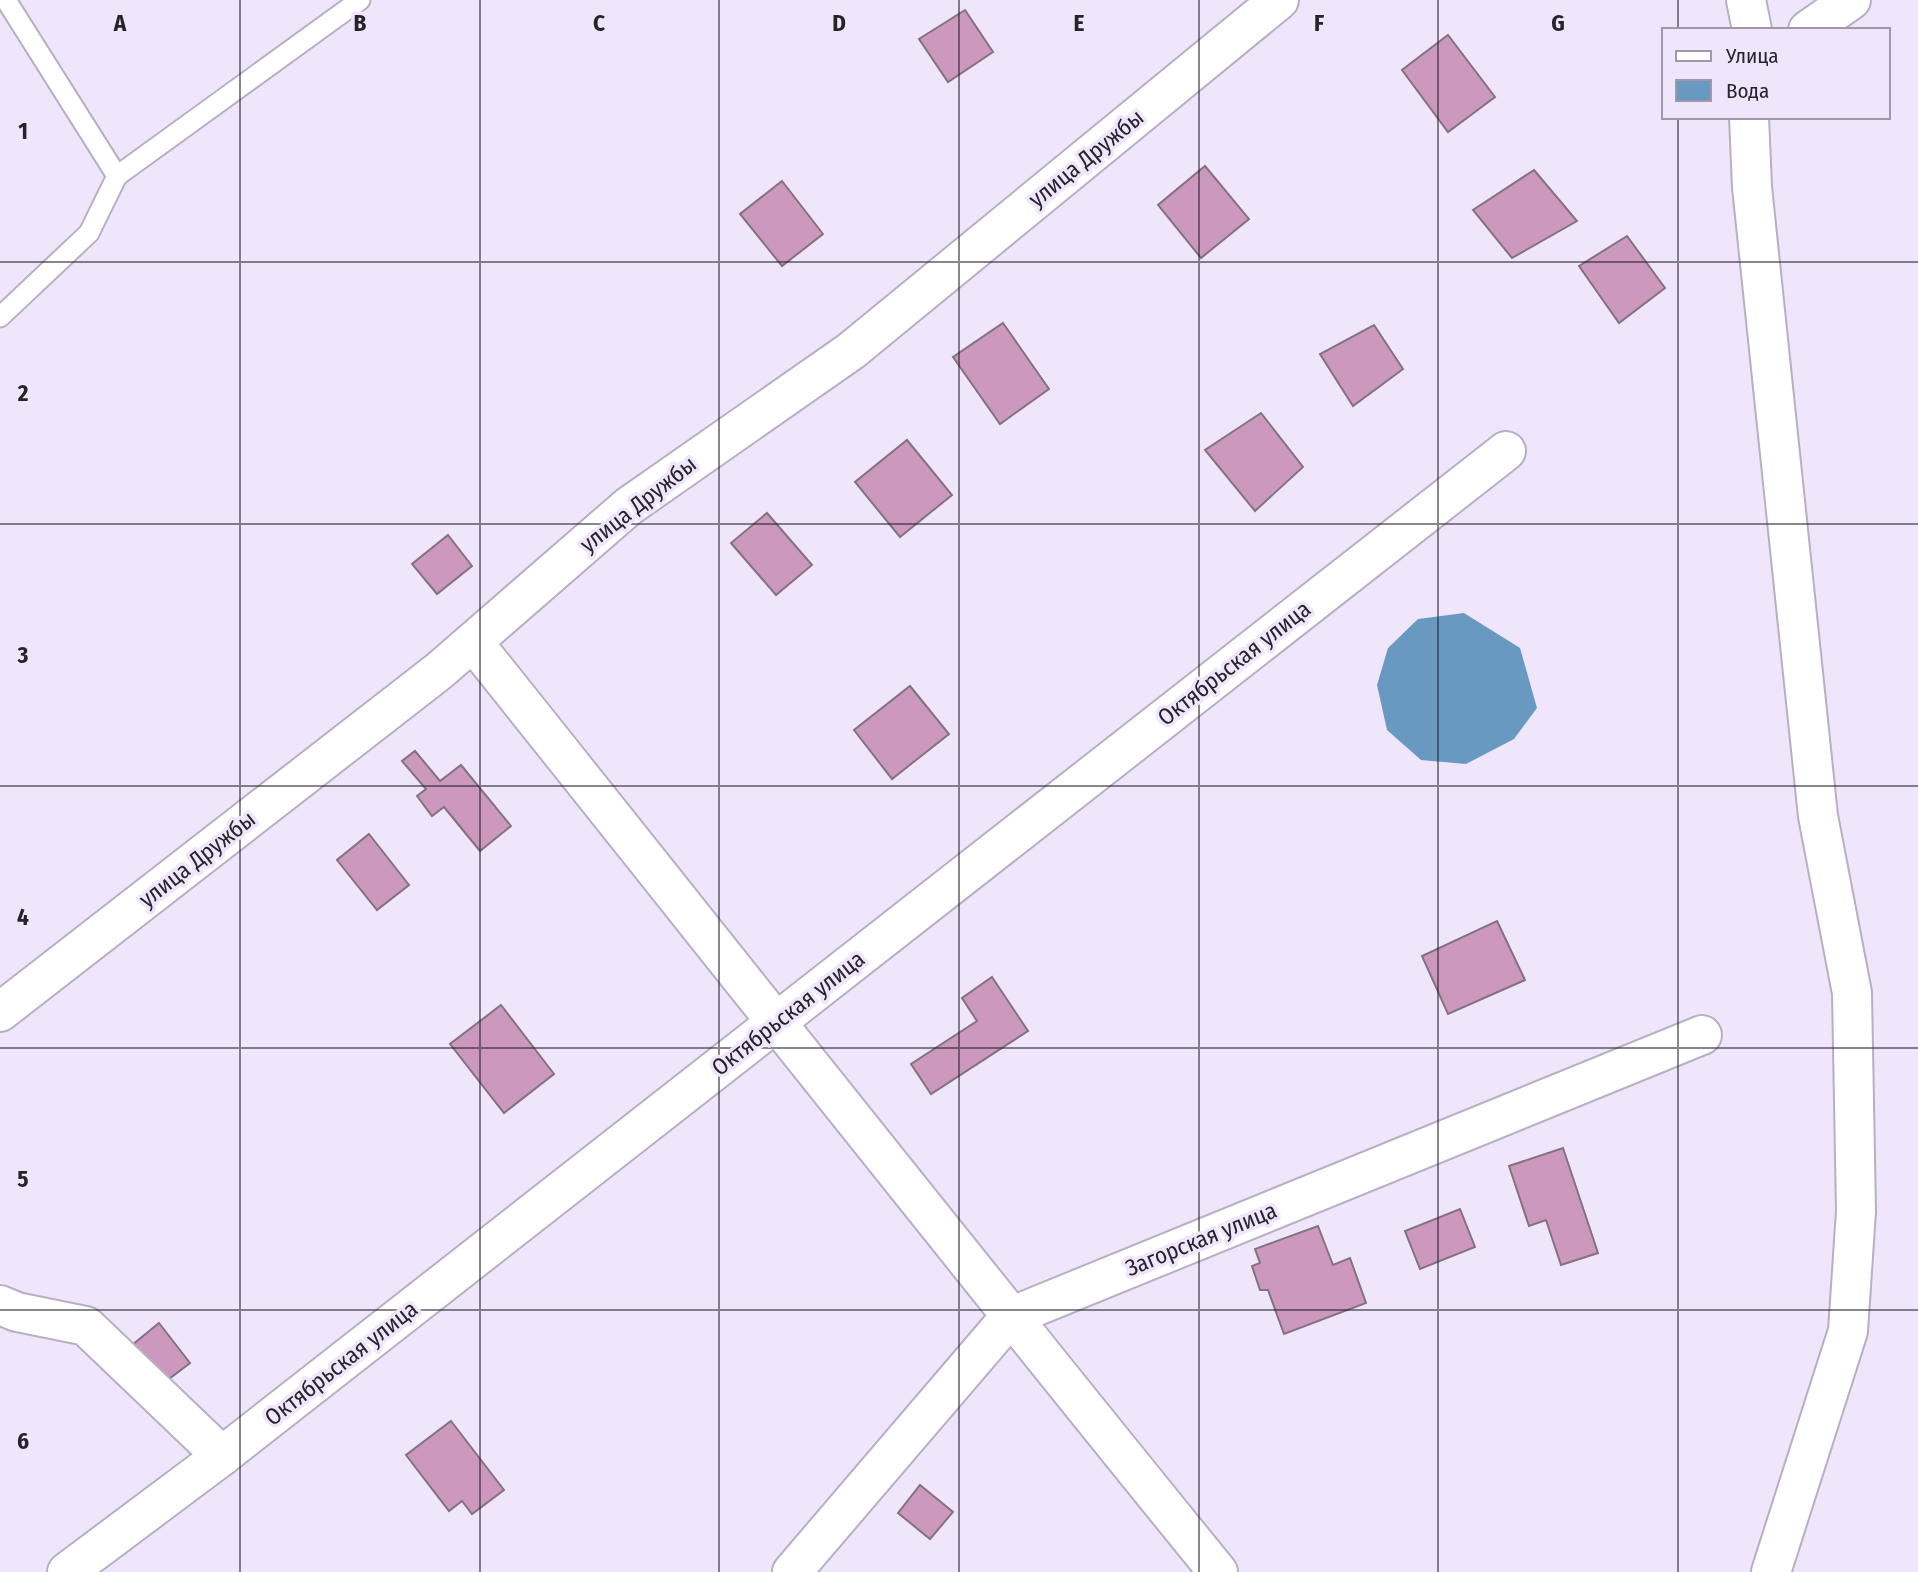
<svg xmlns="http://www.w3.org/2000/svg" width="1918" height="1572" font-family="'Fira Sans Condensed',sans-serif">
<rect width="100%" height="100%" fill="#f0e6fc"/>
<path fill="#6999c1" d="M1464 613 1520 648 1537 708 1514 739 1466 764 1421 760 1387 730 1377 685 1388 648 1418 619Z"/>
<g fill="#cc98be" stroke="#84727f" stroke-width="2">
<path d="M965 10 993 52 948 82 919 39Z"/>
<path d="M1448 35 1495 97 1448 132 1402 70Z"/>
<path d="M1205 166 1249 219 1201 258 1158 205Z"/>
<path d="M1534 170 1577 221 1512 258 1473 210Z"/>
<path d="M782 181 823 234 782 266 740 214Z"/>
<path d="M1627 236 1665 288 1619 323 1579 266Z"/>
<path d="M1003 323 1049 389 1000 424 953 357Z"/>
<path d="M1374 325 1403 369 1353 406 1320 354Z"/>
<path d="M1261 413 1303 467 1255 511 1205 450Z"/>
<path d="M907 440 952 495 900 537 855 482Z"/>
<path d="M767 513 812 565 776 595 731 543Z"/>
<path d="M448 535 472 566 437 594 412 564Z"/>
<path d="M910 686 949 734 892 779 854 730Z"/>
<path d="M415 751 440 781 461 765 511 826 480 851 444 807 432 816 417 796 426 789 402 761Z"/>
<path d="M369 834 409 885 377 910 337 860Z"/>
<path d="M1497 921 1525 980 1448 1014 1422 956Z"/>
<path d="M992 977 1028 1031 931 1094 911 1064 977 1021 962 998Z"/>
<path d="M501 1005 554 1074 504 1113 450 1044Z"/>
<path d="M1563 1148 1598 1253 1561 1265 1546 1220 1529 1226 1509 1166Z"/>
<path d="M1460 1209 1475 1247 1420 1269 1405 1231Z"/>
<path d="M1318 1226 1333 1265 1350 1258 1366 1303 1284 1334 1268 1290H1260L1252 1266 1260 1263 1255 1249Z"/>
<path d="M159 1323 190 1363 161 1385 131 1346Z"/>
<path d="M451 1421 504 1490 472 1514 462 1501 449 1511 406 1455Z"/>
<path d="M920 1485 953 1512 930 1539 898 1513Z"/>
</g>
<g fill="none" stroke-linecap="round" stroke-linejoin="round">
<defs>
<g id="service">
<path d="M6 0 117 176 360 0"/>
<path d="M0 317 89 233 117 176"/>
</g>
<g id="minor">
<path d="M1746 0 1752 30"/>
<path d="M1808 30 1851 0"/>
<path d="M1749 117 1752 187 1818 816 1852 993 1856 1211 1848 1331 1771 1572"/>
<path d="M473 642C721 952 967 1264 1218 1572"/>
<path d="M0 1012 439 671 629 506 851 351 1279 0"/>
<path d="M0 1305 17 1312 86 1326 222 1456"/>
<path d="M67 1572 222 1456 1506 451"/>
<path d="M792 1572 1010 1317 1702 1035"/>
</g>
</defs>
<use href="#service" stroke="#b8afc3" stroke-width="23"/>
<use href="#minor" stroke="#b8afc3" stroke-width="42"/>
<use href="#service" stroke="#fff" stroke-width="19"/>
<use href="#minor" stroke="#fff" stroke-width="38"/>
</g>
<path fill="none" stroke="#27232b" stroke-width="2" stroke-opacity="0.55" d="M240 0V1572M480 0V1572M719 0V1572M959 0V1572M1199 0V1572M1438 0V1572M1678 0V30M1678 117V1572M0 262H1918M0 524H1918M0 786H1918M0 1048H1918M0 1310H1918"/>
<g text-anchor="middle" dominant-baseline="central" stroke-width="7" stroke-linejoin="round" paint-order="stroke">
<g font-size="23" fill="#27232b" stroke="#f0e6fc">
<text transform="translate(1086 158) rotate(-39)">улица Дружбы</text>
<text transform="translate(638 504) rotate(-38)">улица Дружбы</text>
<text transform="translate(1234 663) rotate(-38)">Октябрьская улица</text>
<text transform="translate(197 859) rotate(-38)">улица Дружбы</text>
<text transform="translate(788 1013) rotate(-38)">Октябрьская улица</text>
<text transform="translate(1201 1239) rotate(-22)">Загорская улица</text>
<text transform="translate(341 1363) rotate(-38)">Октябрьская улица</text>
</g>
</g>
<g font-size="23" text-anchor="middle" font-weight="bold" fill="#27232b" stroke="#f0e6fc" stroke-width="7" stroke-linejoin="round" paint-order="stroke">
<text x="120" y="31">A</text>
<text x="360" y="31">B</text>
<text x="599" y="31">C</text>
<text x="839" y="31">D</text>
<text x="1079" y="31">E</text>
<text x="1319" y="31">F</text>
<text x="1558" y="31">G</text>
<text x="23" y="139">1</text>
<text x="23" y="401">2</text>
<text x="23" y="663">3</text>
<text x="23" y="925">4</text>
<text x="23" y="1187">5</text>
<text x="23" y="1449">6</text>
</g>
<rect x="1662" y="28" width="228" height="91" fill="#f0e6fc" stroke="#a098a8" stroke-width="2"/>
<rect x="1676" y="51" width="35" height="10" fill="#ffffff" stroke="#a098a8" stroke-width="2"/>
<text x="1726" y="63" font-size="21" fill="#27232b">Улица</text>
<rect x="1676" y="80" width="35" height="21" fill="#6999c1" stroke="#a098a8" stroke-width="2"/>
<text x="1726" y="98" font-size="21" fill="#27232b">Вода</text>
</svg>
